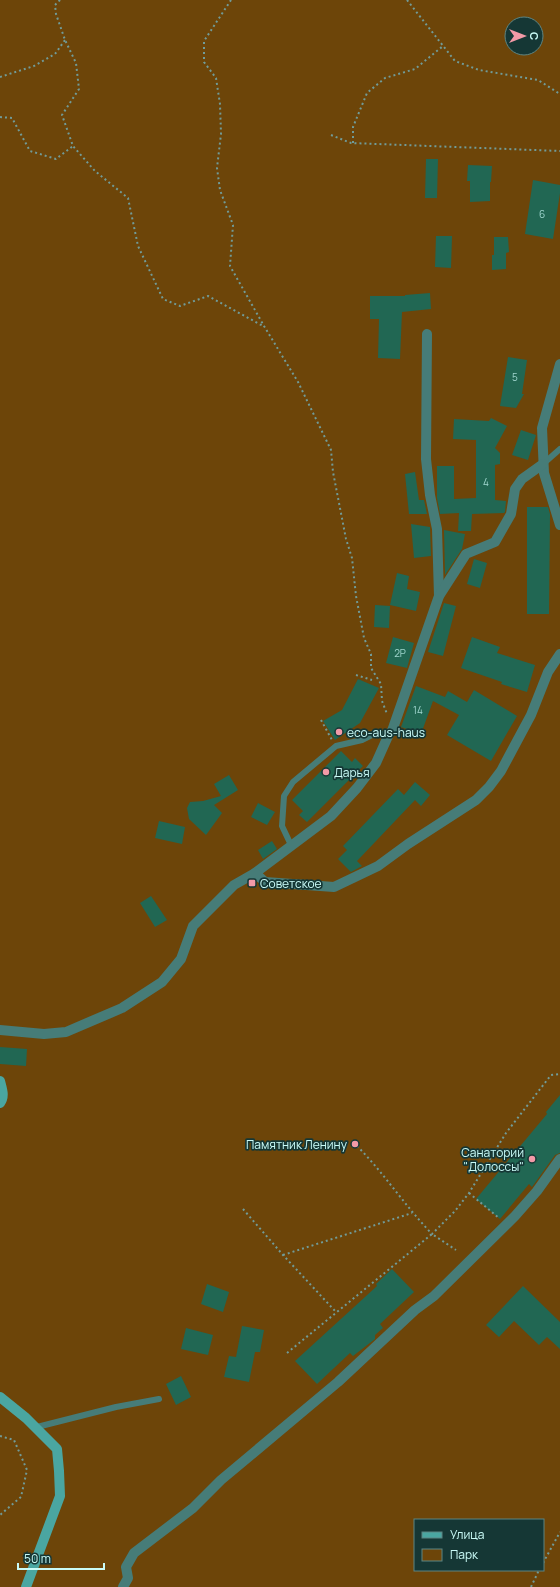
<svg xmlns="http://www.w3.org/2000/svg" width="560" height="1587" font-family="Manrope,sans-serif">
<rect width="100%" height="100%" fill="#153735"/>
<path fill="#6d4509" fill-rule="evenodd" d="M0 0H560V1587H0ZM512 24H536V48H512ZM415 1520H543V1570H415Z"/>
<g fill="#216753">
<path d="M426 159H438L437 198H425Z"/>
<path d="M468 165 492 166 491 182H490V201L470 202V181H467Z"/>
<path d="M533 180 560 185V193L553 239 525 234Z"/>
<path d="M436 236H452L451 268 435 267Z"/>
<path d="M494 237H508L509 252 506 253V269L492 270V255H494Z"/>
<path d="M430 293 431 309 402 312 400 359 378 358 379 319H370V296H405V295Z"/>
<path d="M508 357 527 360 522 394H524L516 408 500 406Z"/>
<path d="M491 418 507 426 495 448 500 453V464L495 465V500L506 501 505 512 504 513 472 514 471 531H458L459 513 440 514 437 498V466H454V499L476 498V440L453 439 454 419 489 421Z"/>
<path d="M521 430 536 435 528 460 512 455Z"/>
<path d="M415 472 419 500H424L427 514H409L405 474Z"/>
<path d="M527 507H548L550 514 549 614H527Z"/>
<path d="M411 524 430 527 431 556 414 558Z"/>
<path d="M444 530 465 534 462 549 445 575Z"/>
<path d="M474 559 487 563 480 588 467 584Z"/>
<path d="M397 573 409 576 407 589 420 592 416 611 390 605Z"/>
<path d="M444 603 456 606 443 656 428 652Z"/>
<path d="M375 605 390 606 389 628 374 627Z"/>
<path d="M393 637 414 643 407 668 386 663Z"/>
<path d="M472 637 500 647 497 653 535 665 527 692 501 684 502 682 461 668Z"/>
<path d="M358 679 379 688 360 723 335 740 323 721 342 710Z"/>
<path d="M416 686 445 697 448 691 467 702 474 690 517 716 491 761 447 735 459 715 433 701 421 734 401 727Z"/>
<path d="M341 751 352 762 355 758 363 766 307 822 299 815 303 811 292 800Z"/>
<path d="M229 775 238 790 214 805 222 813 206 835 189 819 187 808 190 802 203 801 221 796 214 784Z"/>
<path d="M415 782 430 795 421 806 415 800 357 861 362 866 351 872 338 859 347 850 343 846 398 789 404 795Z"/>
<path d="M258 803 275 812 267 825 251 817Z"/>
<path d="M159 821 185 827 182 844 155 838Z"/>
<path d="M272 841 277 849 263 859 258 850Z"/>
<path d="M151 896 167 920 155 927 140 903Z"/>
<path d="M0 1047 27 1049 26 1066 0 1064Z"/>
<path d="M560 1095V1153L555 1155 532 1187 529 1184 500 1219 476 1199 547 1114 546 1112Z"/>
<path d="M392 1269 414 1292 380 1324 383 1328 375 1335V1339L353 1356 350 1353 317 1384 295 1361 377 1286 376 1284Z"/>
<path d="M207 1284 229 1292 223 1312 201 1304Z"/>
<path d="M523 1286 560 1322V1349L547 1337 539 1345 514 1321 499 1337 486 1325Z"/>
<path d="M242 1326 264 1330 260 1352H255L249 1382 224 1377 229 1356 236 1357Z"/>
<path d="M186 1328 213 1335 208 1355 181 1349Z"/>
<path d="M181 1376 191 1397 176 1405 166 1384Z"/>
</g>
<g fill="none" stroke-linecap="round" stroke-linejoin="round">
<g stroke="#719b98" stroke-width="2" stroke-dasharray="2 3" stroke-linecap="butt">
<path d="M60 0 55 5 56 14 65 40 76 63 79 89 62 115 73 146 95 171 128 198 138 246 163 299 180 306 208 296 263 326"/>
<path d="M231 0 204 41V62L216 78 220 104 221 134 217 168 220 190 233 225 230 266 264 326 298 382 331 450 333 472 346 539 352 558 356 596 364 638 371 654V668L381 684 382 701 387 714"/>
<path d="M407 0 455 61 479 70 538 80 560 94"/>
<path d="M0 77 34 66 55 54 65 40"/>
<path d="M0 117 12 118 30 151 56 159 73 146"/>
<path d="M331 135 351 143 560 151"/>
<path d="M353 143V127L367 93 385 78 415 69 443 46"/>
<path d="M356 675 372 680"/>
<path d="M321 720 332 740"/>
<path d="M357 1146C384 1173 405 1206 432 1234L455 1211 469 1193 506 1133 551 1075 560 1074"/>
<path d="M469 1193 499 1218"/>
<path d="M243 1209 283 1255 336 1312"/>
<path d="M283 1255 412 1213"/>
<path d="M287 1353 432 1234 456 1250"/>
<path d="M0 1436 14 1440 27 1470 21 1497 0 1515"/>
<path d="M543 1563 560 1532"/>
<path d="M531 1587 539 1570"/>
</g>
<g stroke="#467c78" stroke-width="6">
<path d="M543 464 560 449"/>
<path d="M291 845 282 826 284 796 293 782 336 746 362 740 374 734H389"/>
<path d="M37 1427 116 1407 159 1399"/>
</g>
<g stroke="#467c78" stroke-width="10">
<path d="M427 334 426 459 430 495 437 529 439 596"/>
<path d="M560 364 542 428 544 473 560 525"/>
<path d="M255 873 331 816 357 788 376 763 389 734 392 731 439 596 466 554 495 542 511 514 515 489 522 479 543 464"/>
<path d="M0 1030 44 1034 66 1032 122 1008 162 982 181 959 193 926 234 885 255 873 265 882 334 887 378 866 408 844 476 800 489 787 501 771 531 715 548 672 560 654"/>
<path d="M123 1587 128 1578 126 1567 134 1553 193 1508 221 1480 338 1382 415 1310 434 1296 515 1216 537 1191 560 1159"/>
</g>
<g stroke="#4aa6a1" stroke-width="10">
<path d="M0 1081C2 1089 5 1096 0 1103"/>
<path d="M0 1397 26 1418 57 1449 59 1471 60 1496 26 1587"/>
</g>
</g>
<g fill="#f39aa7" stroke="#153735" stroke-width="1.5">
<circle cx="339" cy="732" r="4"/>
<circle cx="326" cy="772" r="4"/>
<rect x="248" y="879" width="8" height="8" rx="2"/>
<circle cx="355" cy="1144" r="4"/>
<circle cx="532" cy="1159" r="4"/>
</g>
<g text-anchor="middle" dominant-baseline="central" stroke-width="3.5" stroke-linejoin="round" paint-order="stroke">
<g font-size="10" fill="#a0d6ce">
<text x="542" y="214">6</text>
<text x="515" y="377">5</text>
<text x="486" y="482">4</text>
<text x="400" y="653">2Р</text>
<text x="418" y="710">14</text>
</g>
<g font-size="12" fill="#cafbf7" stroke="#153735" text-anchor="start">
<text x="347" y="732">eco-aus-haus</text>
<text x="334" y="772">Дарья</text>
<text x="260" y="883">Советское</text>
<text x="347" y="1144" text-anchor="end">Памятник Ленину</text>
<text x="524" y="1152" text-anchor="end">Санаторий<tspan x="524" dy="14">"Долоссы"</tspan></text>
</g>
</g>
<rect x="414" y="1519" width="130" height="52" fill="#153735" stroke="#5d8583"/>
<rect x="422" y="1532" width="20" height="6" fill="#4aa6a1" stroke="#5d8583"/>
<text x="450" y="1539" font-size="12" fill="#cafbf7">Улица</text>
<rect x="422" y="1549" width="20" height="12" fill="#6d4509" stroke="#5d8583"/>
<text x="450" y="1559" font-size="12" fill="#cafbf7">Парк</text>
<g transform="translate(524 36) rotate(90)"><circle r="19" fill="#153735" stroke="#5d8583"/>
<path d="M0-3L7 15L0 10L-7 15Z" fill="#f39aa7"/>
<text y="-6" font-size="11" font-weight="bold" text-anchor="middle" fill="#cafbf7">С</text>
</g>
<path d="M18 1563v6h86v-6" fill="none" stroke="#cafbf7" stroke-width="2"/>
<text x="24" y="1563" font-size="12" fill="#cafbf7" stroke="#153735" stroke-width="3" paint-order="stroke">50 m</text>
</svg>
